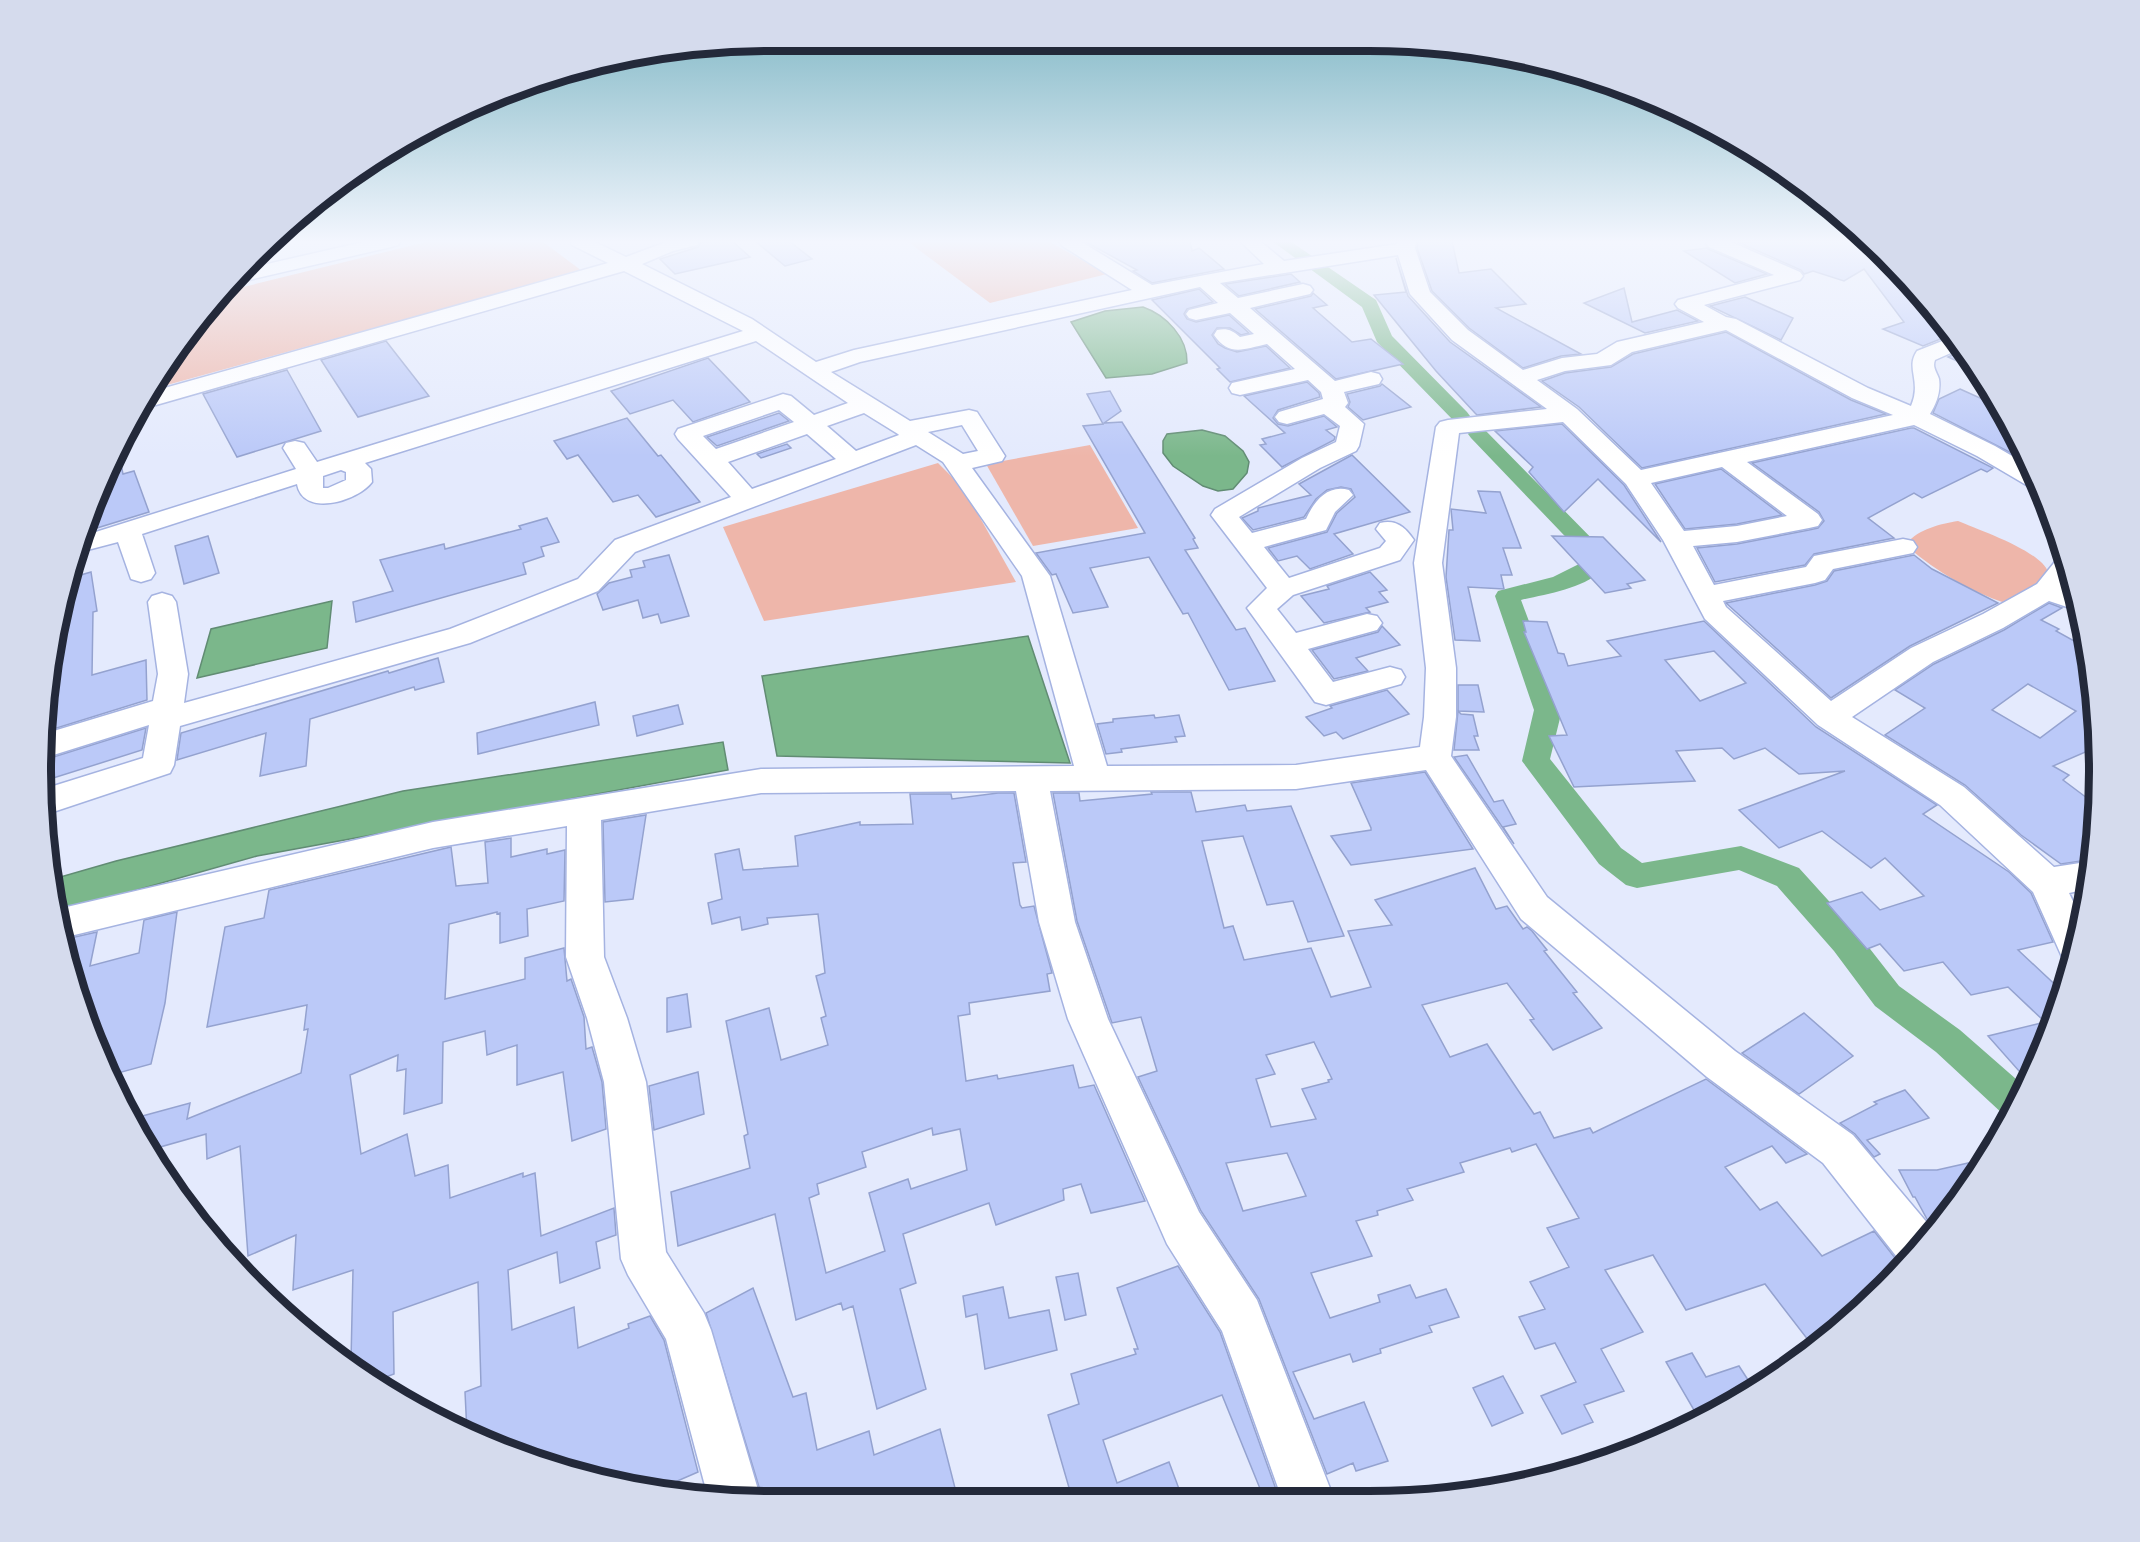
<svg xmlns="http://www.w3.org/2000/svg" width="2140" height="1542" font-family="'Times New Roman',serif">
<rect width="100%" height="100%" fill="#e4eafd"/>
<g fill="#eeb6aa">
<path d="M430 241H542L582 271 156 388 219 293Z"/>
<path d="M907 241H1048L1107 274 990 303Z"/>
<path d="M1090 445 1138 528 1033 546 986 464Z"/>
<path d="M938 463 964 489 1016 582 764 621 723 527Z"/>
<path d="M1958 521C1979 530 2041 551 2048 572L2043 581 2005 603C1970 591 1937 572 1909 548L1907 543C1919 529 1940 524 1958 521Z"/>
</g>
<g fill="#7bb78b" stroke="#618c73" stroke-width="1.5">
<path d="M1143 307C1166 315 1188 338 1187 363L1152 374 1106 378 1071 322 1105 311Z"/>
<path d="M1202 430 1225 436 1243 451 1249 462 1247 473 1233 489 1218 491 1203 486 1173 466 1163 453V441L1167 434Z"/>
<path d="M332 601 327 648 197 678 211 629Z"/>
<path d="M1028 636 1070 763 777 756 762 676Z"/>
<path d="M723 742 728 770 257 856 59 912 50 880 116 861 403 791Z"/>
</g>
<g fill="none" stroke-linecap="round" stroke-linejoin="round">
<g fill="#7bb78b" fill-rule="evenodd">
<path d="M1272 241H1290L1376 300 1392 336 1467 412 1470 416 1467 420H1453L1377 342 1362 307Z"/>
<path d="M1478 428 1485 430 1606 553C1605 559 1606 567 1601 571 1582 589 1546 594 1521 600L1562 710 1550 759 1621 848 1642 863 1741 846 1799 868 1856 931 1899 986 1960 1030 2024 1086 2010 1117 2004 1115 1936 1052 1875 1006 1834 951 1777 886 1739 870 1637 888 1626 885 1599 864 1522 761 1534 710 1495 596 1498 591 1553 577 1581 563 1582 554 1471 438 1468 434 1471 430Z"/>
</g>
</g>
<g fill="#bbc9f8" stroke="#94a2cf" stroke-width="1.5" fill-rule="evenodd">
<path d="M706 241H732L750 257 675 274 660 259 698 247 701 242Z"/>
<path d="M755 241H789L812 259 785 266Z"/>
<path d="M1084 241H1190L1192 251 1199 248 1224 269 1152 283 1133 271 1137 270Z"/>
<path d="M1418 241H1452L1459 273 1491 269 1526 304 1496 308 1581 354 1561 356 1523 368 1469 328 1432 291 1417 248Z"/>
<path d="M1762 241H1868L1953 334 1923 346 1883 329 1904 322 1864 269 1844 281 1813 271 1804 274 1801 270 1740 243Z"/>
<path d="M1707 248 1708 249 1767 274 1735 283 1684 251Z"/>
<path d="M1396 258 1408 296 1450 342 1541 407 1477 415 1475 413 1436 371 1374 295 1406 292Z"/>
<path d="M1291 274 1300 282 1239 296 1225 284Z"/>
<path d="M1624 288 1632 322 1677 310 1698 321 1645 333 1584 303Z"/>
<path d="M1199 289 1213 302 1187 309 1184 314 1187 319 1196 322 1229 315 1249 333 1241 335 1230 328H1217L1212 335 1218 344 1225 348 1237 352 1266 346 1290 368 1230 382 1217 369 1220 368 1152 300Z"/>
<path d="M1313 293 1327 305 1313 308 1352 342 1371 339 1403 364 1336 379 1255 309 1311 296Z"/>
<path d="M1745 297 1793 318 1781 340 1710 306Z"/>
<path d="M1726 332 1851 400 1886 414 1642 468 1579 407 1542 381 1565 373 1611 367 1633 354Z"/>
<path d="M386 341 429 396 358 417 321 360Z"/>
<path d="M1963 350 1975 369 1948 357Z"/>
<path d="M708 358 750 402 693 422 673 400 630 414 611 391Z"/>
<path d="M287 370 321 431 237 457 203 394Z"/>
<path d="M1307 382 1319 393 1320 397 1278 410 1273 418 1278 424 1288 426 1324 416 1337 427 1326 430 1335 437 1334 440 1282 467 1260 445 1266 444 1262 439 1285 433 1244 396Z"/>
<path d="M1382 384 1411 407 1363 420 1348 407 1350 402 1347 394 1380 386Z"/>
<path d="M1960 389 1998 406 2025 451 2017 456 1933 413 1939 399Z"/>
<path d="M1110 391 1121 411 1104 423 1122 422 1195 538 1193 539 1198 548 1185 550 1236 630 1245 628 1275 681 1229 690 1188 613 1183 614 1149 557 1090 568 1108 607 1073 613 1056 574 1052 575 1036 553 1145 533 1083 426 1103 424 1087 394Z"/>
<path d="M779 413 789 421 717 446 707 437Z"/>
<path d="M627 418 658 456 661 455 700 502 656 517 638 495 613 502 578 455 567 459 554 441Z"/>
<path d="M1562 424 1624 485 1661 542 1598 479 1564 512 1529 472 1533 467 1495 431Z"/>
<path d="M1911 428H1914L1993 468 1987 472 1981 469 1922 498 1914 493 1868 518 1894 538 1814 554 1805 565 1715 582 1697 548 1737 544 1809 530 1818 528 1824 521 1819 512 1752 463Z"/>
<path d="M787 444 791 448 761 458 757 454Z"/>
<path d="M117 446 123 474 134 471 149 512 84 532Z"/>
<path d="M1352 455 1410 512 1334 534 1353 554 1310 569 1297 556 1278 561 1268 548 1327 532 1337 513 1355 497 1351 489 1341 487 1327 490 1316 499 1304 517 1253 530 1242 518 1258 511V508L1311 495 1299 484Z"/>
<path d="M1721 469 1782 515 1737 524 1685 529 1655 484Z"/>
<path d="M1478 491 1500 492 1521 548H1503L1512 575H1501L1504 589 1468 587 1480 641 1455 640 1446 577 1449 530H1453L1451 509 1486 513Z"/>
<path d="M547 518 559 542 541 547 544 556 523 563 526 574 356 622 353 602 393 591 380 560 444 544 445 549 521 529 519 526Z"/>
<path d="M208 536 219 573 184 584 175 546Z"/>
<path d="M1552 536 1603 537 1645 580 1627 584 1631 588 1605 593Z"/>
<path d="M669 555 689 616 661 623 658 614 643 618 638 600 603 610 597 594 609 583 632 577 630 570 645 567 643 561Z"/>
<path d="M1914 555 1932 569 1998 603 1910 646 1831 698 1726 603 1815 585 1827 581 1834 571Z"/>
<path d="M91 572 97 611 93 612 92 675 146 660 147 700 47 731V675L65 582 67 579Z"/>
<path d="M1370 572 1387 590 1379 592 1388 602 1366 608 1370 612 1324 623 1301 596 1329 589 1327 586Z"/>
<path d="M2049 603 2062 608 2041 620 2059 629 2056 631 2085 647 2098 723 2097 747 2053 766 2069 775 2063 780 2095 804 2094 859 2061 864 2021 835 1965 785 1885 735 1925 708 1895 690 1934 664 2004 630ZM2028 684 2076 711 2040 738 1992 710Z"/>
<path d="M1523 621 1547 622 1558 653 1564 654 1568 666 1621 656 1607 641 1704 621 1816 727 1937 805 1923 814 2009 872 2031 893 2053 942 2018 950 2064 993 2061 1006 2027 1080 1988 1036 2045 1022 2008 987 1971 995 1943 962 1904 971 1880 944 1867 949 1827 903 1862 892 1880 910 1924 896 1885 858 1871 868 1822 831 1779 848 1739 810 1845 771 1799 774 1765 748 1734 759 1722 748 1676 751 1695 781 1574 787 1549 736 1567 735 1524 632H1526ZM1714 651 1746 683 1700 701 1665 660Z"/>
<path d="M1382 626 1400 645 1356 658 1368 671 1334 679 1312 650 1378 632Z"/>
<path d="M438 658 444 682 415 690 414 687 310 719 306 766 260 776 266 733 177 760 181 733 388 671 389 673Z"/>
<path d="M1458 685H1478L1484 712 1458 711Z"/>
<path d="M1387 690 1409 714 1343 739 1336 732 1324 736 1306 717 1332 708 1330 706Z"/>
<path d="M595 702 599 725 478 754 477 733Z"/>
<path d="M678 705 683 724 637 736 633 716Z"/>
<path d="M1458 711 1461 714 1473 715 1478 736H1474L1479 750H1454Z"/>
<path d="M1154 715 1155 718 1179 715 1185 736 1175 737 1177 742 1121 749 1122 752 1106 754 1097 724 1113 722V719Z"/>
<path d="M146 728 142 750 47 780V759Z"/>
<path d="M1467 755 1494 802 1503 800 1516 824 1503 827 1514 844 1454 757Z"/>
<path d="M1425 772 1473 849 1351 865 1331 836 1371 830V828L1351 783Z"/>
<path d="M1151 792H1191L1196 812 1245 805 1247 811 1291 806 1344 936 1308 942 1293 901 1267 905 1243 836 1202 841 1224 928 1233 926 1244 960 1311 948 1331 997 1371 987 1348 931 1392 925 1375 900 1475 868 1496 909 1507 906 1523 929 1527 927 1532 931 1547 950 1544 951 1577 992 1573 993 1602 1028 1553 1050 1530 1020 1534 1019 1507 983 1422 1005 1450 1057 1487 1044 1534 1114 1540 1112 1554 1138 1590 1128 1593 1133 1706 1079 1807 1154 1786 1163 1772 1146 1725 1167 1760 1210 1777 1202 1822 1256 1874 1231 1902 1267 1815 1349 1765 1284 1686 1310 1653 1255 1605 1270 1643 1332 1601 1349 1624 1391 1584 1405 1593 1422 1562 1434 1541 1396 1576 1382 1555 1343 1535 1349 1519 1317 1545 1309 1530 1282 1569 1267 1547 1228 1579 1218 1536 1144 1512 1152 1510 1148 1460 1163 1464 1172 1407 1189 1413 1200 1377 1211 1378 1215 1356 1221 1372 1256 1311 1273 1330 1318 1380 1302 1378 1295 1410 1285 1416 1298 1446 1289 1459 1317 1429 1326 1432 1332 1380 1349 1381 1353 1353 1362 1350 1354 1293 1372 1314 1419 1364 1402 1388 1461 1356 1471 1353 1463 1327 1474 1259 1299 1201 1211 1138 1077 1157 1071 1141 1017 1112 1023 1077 921 1053 793H1079L1080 801 1152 794ZM1314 1042 1332 1079 1328 1080 1329 1082 1302 1089 1316 1119 1271 1127 1256 1079 1275 1074 1266 1055ZM1287 1153 1306 1196 1243 1211 1226 1163Z"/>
<path d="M998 793H1014L1026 862 1013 863 1020 905 1022 908 1034 906 1052 973 1047 974 1050 991 969 1003 970 1014 958 1016 966 1081 997 1075 998 1079 1073 1065 1079 1088 1094 1085 1145 1201 1091 1213 1081 1184 1063 1189 1064 1200 996 1225 989 1203 903 1234 916 1283 900 1289 926 1389 877 1409 853 1306 843 1310 841 1303 796 1320 775 1214 678 1246 671 1192 750 1168 744 1136 748 1134 726 1021 769 1008 781 1060 828 1045 821 1018 826 1016 816 976 825 973 818 914 767 918 768 924 742 930 740 917 712 924 708 903 722 899 715 854 739 849 743 870 798 866 795 836 860 822V825L913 824 910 794H951L952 799ZM932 1128 933 1135 960 1129 967 1170 911 1189 908 1179 869 1193 885 1251 826 1273 809 1198 819 1194 817 1184 866 1167 862 1152Z"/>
<path d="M646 815 633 899 605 902 603 822Z"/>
<path d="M511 838V857L547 849V854L565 850 564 901 527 909 528 936 500 943V913L497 914V912L449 924 445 999 525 979V958L564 948 567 981 571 979 584 1017 586 1049 592 1047 602 1082 606 1129 572 1141 563 1072 517 1085V1045L487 1055 485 1031 443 1042 442 1103 404 1114 406 1069 397 1071 398 1055 350 1075 361 1154 407 1134 415 1176 448 1165 450 1198 523 1173V1177L535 1173 541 1236 614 1208 616 1235 596 1242 600 1268 560 1283 557 1252 508 1270 512 1330 574 1307 578 1348 629 1328 628 1324 650 1316 664 1340 698 1472 659 1489 582 1477 467 1433 465 1392 481 1386 478 1282 393 1312 394 1374 378 1380 351 1361 353 1270 293 1290 296 1235 248 1256 240 1146 207 1159 206 1134 153 1149 135 1118 190 1103 187 1119 301 1073 308 1029 304 1030 307 1005 207 1027 225 927 264 918 269 890 451 847 456 886 488 883 485 842Z"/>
<path d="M177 912 165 1003 151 1064 111 1075 96 1050 66 939 97 932 90 966 139 953 144 920Z"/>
<path d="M687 994 691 1027 667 1032V998Z"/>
<path d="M1804 1013 1853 1056 1799 1094 1742 1053Z"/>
<path d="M698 1072 704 1114 654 1130 649 1086Z"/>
<path d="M1905 1090 1929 1118 1867 1140 1880 1154 1874 1157 1855 1134 1840 1123 1877 1104 1874 1102Z"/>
<path d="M1986 1159 1935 1229 1927 1219 1915 1197H1913L1899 1170H1937Z"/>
<path d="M1178 1266 1220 1332 1278 1495 1263 1496 1222 1395 1103 1440 1117 1483 1169 1462 1182 1497 1072 1498 1048 1415 1079 1404 1071 1374 1136 1354 1134 1349H1138L1117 1288Z"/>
<path d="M1078 1273 1086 1315 1065 1320 1056 1277Z"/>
<path d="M1003 1287 1009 1318 1049 1310 1057 1350 985 1369 977 1314 966 1317 963 1296Z"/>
<path d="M753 1288 793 1397 806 1393 817 1450 869 1431 874 1455 940 1429 955 1488 931 1499 763 1500 706 1313Z"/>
<path d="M1692 1353 1706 1377 1739 1366 1752 1386 1698 1417 1666 1362Z"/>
<path d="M1503 1376 1523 1413 1492 1426 1473 1388Z"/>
</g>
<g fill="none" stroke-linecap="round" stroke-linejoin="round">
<defs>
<g id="minor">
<path d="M368 241H401L398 245 391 247 236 283 231 282 245 269Z"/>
<path d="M570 241H593L626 257 669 241H699L697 245 673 251 642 264 752 319 816 362 854 350 1132 290 1061 245 1059 241H1080L1152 285 1264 264 1240 241H1260L1284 261 1397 244 1398 241H1416L1415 248 1430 292 1468 330 1523 370 1562 358 1597 354 1617 342 1704 322 1678 308 1675 304 1678 300 1774 275 1709 247 1706 243 1708 241H1731V242L1800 272 1803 276 1800 280 1704 305 1726 317 1736 319 1868 388 1911 406C1922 381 1905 368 1917 351L1955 336 1962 348 1935 360C1932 368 1937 372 1939 379 1941 392 1936 404 1930 414L1995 446 2031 467 2039 488 2028 486 1977 456 1914 425 1747 462 1818 514 1822 520 1818 526 1809 528 1737 542 1693 546 1714 585 1806 567 1814 556 1824 554 1903 539 1913 541 1917 547 1913 553 1833 569 1825 580 1815 583 1723 601 1726 607 1831 701 1911 648 1983 614 2037 584 2058 558 2065 556 2073 576 2065 587 2076 591 2079 611 2049 601 2003 628 1933 662 1852 717 1964 787 2054 867 2093 861 2088 889 2069 893 2081 918 2071 960 2062 957 2033 892 1940 805 1818 725 1705 619 1663 540 1626 484 1563 422 1459 433 1442 563 1456 668V717L1451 756 1547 897 1735 1051 1853 1135 1934 1231 1918 1252 1904 1266 1823 1163 1707 1077 1521 919 1426 770 1296 789 1050 791 1075 922 1108 1019 1199 1212 1257 1300 1333 1496H1281L1222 1331 1167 1244 1068 1019 1039 922 1016 791 761 793 601 820 604 957 627 1018 646 1082 666 1252 704 1313 711 1330 761 1500H723L708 1497 666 1339 628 1275 621 1259 604 1082 587 1018 566 957 567 826 433 848 66 937 58 909 433 822 761 769 1074 766 1022 576 943 462 916 445 635 552 598 591 470 643 180 726 174 765 170 773 47 814V788L143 758 149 725 47 757V733L153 701 158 674 148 602 152 596 162 593 172 596 176 602 188 674 184 703 450 629 578 579 615 540 731 497 678 439 675 434 678 429 783 394 791 396 814 415 848 403 756 341 365 463 371 469 372 482C358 501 303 518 297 484L142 534 155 573 151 579 141 582 131 579 118 542 76 553 83 536 296 469 283 448 286 443 295 441 304 443 317 462 743 331 624 271 156 405 144 406 154 391 608 263 572 245ZM1398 255 1410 294 1452 340 1547 409 1448 420 1440 422 1436 427 1414 563 1426 668 1424 717 1420 747 1296 765 1107 766 1050 576 972 468 1002 461 1005 456 977 412 969 410 910 421 831 372 860 362 1200 287 1218 303 1189 310 1186 314 1189 318 1196 320 1230 313 1254 334 1240 337C1232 330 1227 328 1217 330L1214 335C1229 357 1244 349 1267 344L1295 369 1232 383 1229 388 1232 393 1240 395 1308 380 1321 392 1323 399 1279 412 1275 417 1279 422 1287 424 1324 414 1340 426 1336 442 1302 458 1215 509 1211 515 1267 588 1247 608 1315 702 1326 705 1401 684 1405 677 1401 670 1390 667 1333 682 1308 649 1377 630 1382 623 1377 616 1367 614 1296 633 1277 609 1293 595 1400 560 1414 540C1405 527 1396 519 1380 523L1376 529 1386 541 1380 548 1289 578 1264 547 1326 530 1335 512 1353 495 1349 490C1328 484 1314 501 1306 519L1252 533 1239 517 1320 468 1356 451 1359 446 1364 424 1345 407 1348 403 1344 392 1379 384 1382 379 1379 374 1371 372 1335 381 1250 308 1310 294 1313 290 1310 286 1303 284 1238 298 1220 283ZM1726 330 1852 398 1893 415 1641 470 1577 409 1537 380 1565 371 1611 365 1632 352ZM779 410 794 422 716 449 703 436ZM864 413 898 434 899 435 856 451 827 426ZM962 425 978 451 963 454 928 432ZM807 434 836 459 752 489 728 462ZM1722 467 1787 516 1737 526 1684 531 1651 483ZM341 470 346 472V480L328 488H323V476Z"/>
</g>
</defs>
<use href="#minor" stroke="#a5b3e1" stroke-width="3"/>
<use href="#minor" fill="#fff" fill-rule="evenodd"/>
</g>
<linearGradient id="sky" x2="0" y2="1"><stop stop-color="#7cb5c3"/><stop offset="0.53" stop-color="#f3f6fe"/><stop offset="1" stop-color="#f3f6fe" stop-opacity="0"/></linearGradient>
<rect width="2140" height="456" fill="url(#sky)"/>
<path d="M0 0H2140V1542H0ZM771 51H1369A720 720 0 0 1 2089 771V771A720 720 0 0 1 1369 1491H771A720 720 0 0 1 51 771V771A720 720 0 0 1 771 51Z" fill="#d5dbed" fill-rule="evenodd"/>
<path fill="none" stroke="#23293a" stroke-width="8" d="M771 51H1369A720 720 0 0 1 2089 771V771A720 720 0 0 1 1369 1491H771A720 720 0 0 1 51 771V771A720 720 0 0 1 771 51Z"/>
</svg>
